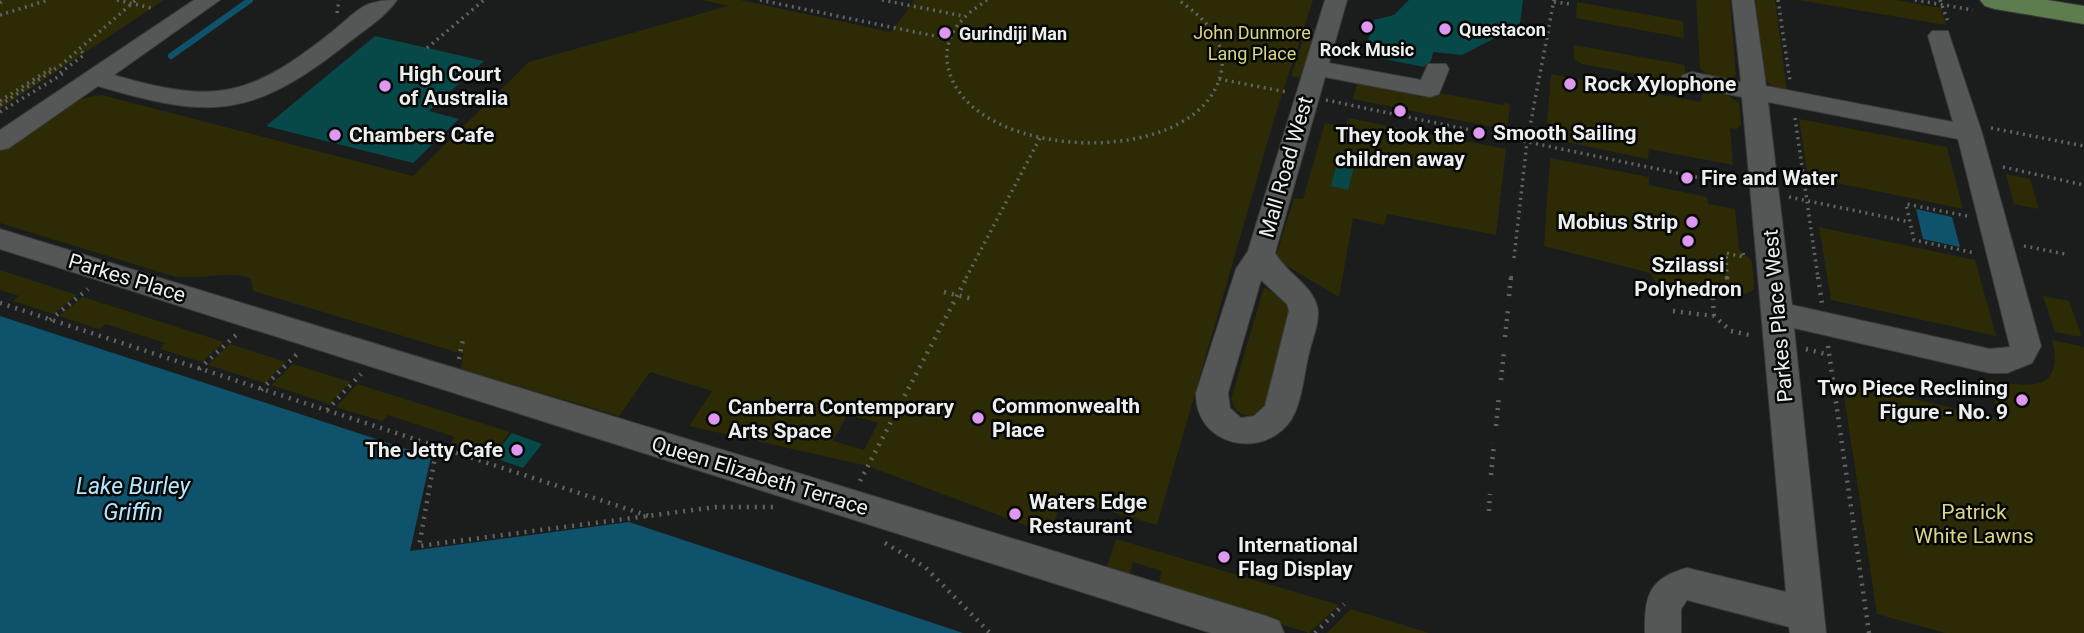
<svg xmlns="http://www.w3.org/2000/svg" width="2084" height="633" font-family="Roboto,sans-serif">
<rect width="100%" height="100%" fill="#1a1d1c"/>
<g fill="#2d2b05" fill-rule="evenodd">
<path d="M0 0H164L0 109Z"/>
<path d="M702 0H740L891 32 915 0H1313L1276 113 1157 525 1063 498 1049 534 868 466 689 426 712 391 650 372 619 416 461 369 463 354 253 291 251 279C234 269 198 280 176 277L0 223V150C30 130 65 97 102 95L413 176 529 62 728 6ZM848 414 878 423 864 450 833 441Z"/>
<path d="M1696 0H1730L1736 75 1731 80 1714 78 1700 69Z"/>
<path d="M1755 0H1775L1787 91 1774 88 1763 77Z"/>
<path d="M1798 0H1895L1941 8 1946 25Z"/>
<path d="M1577 2 1683 21 1684 38 1576 18Z"/>
<path d="M1307 28 1316 29 1300 78 1291 76Z"/>
<path d="M1574 45 1685 65V78L1678 82 1582 64 1574 59Z"/>
<path d="M1551 74 1701 102 1702 95 1707 92 1724 93 1739 103 1741 124 1737 129 1730 128 1733 165 1649 149 1648 159 1546 138Z"/>
<path d="M1357 83 1423 97 1440 93 1503 105 1504 103 1510 104 1507 130 1353 99Z"/>
<path d="M1348 118 1506 149 1496 235 1387 214 1384 225 1353 218 1339 297 1280 262 1276 256 1294 198 1303 199 1325 123 1346 127Z"/>
<path d="M1799 119 1947 147 1963 209 1808 177Z"/>
<path d="M1550 158 1649 177V185L1707 197 1708 204 1735 209 1739 249 1752 261 1754 289C1736 304 1711 285 1689 286 1680 286 1671 290 1661 290L1650 273 1544 246Z"/>
<path d="M2006 174 2030 179 2039 209 2014 204Z"/>
<path d="M1819 227 1975 260 1996 336 1831 300Z"/>
<path d="M0 270 77 295 53 314 13 301 19 296 0 290Z"/>
<path d="M1264 287 1286 302 1291 312 1266 405C1256 415 1248 420 1236 410L1231 399Z"/>
<path d="M2043 296 2069 301 2082 337 2055 332Z"/>
<path d="M83 297 224 342 202 362 160 349 165 343 106 324 99 329 59 316Z"/>
<path d="M2052 340 2084 347V633H1945L1877 614 1842 382 1999 419 1990 380C2028 388 2065 392 2052 340Z"/>
<path d="M230 344 286 362 265 383 208 365Z"/>
<path d="M293 364 350 382 329 404 271 385Z"/>
<path d="M357 384 510 432 491 457 450 444 455 437 388 415 382 421 336 407Z"/>
<path d="M1116 539 1339 605 1309 633 1158 587 1162 571 1133 562 1129 576 1106 569Z"/>
<path d="M1351 609 1429 633H1327Z"/>
</g>
<g fill="#0e536b">
<path d="M1916 209 1952 217 1960 247 1923 239Z"/>
<path d="M0 316 431 457 410 551 629 522 963 633H0Z"/>
</g>
<g fill="none" stroke-linecap="round" stroke-linejoin="round">
<path stroke="#0e536b" stroke-width="6" d="M171 56 250 0"/>
</g>
<g fill="#074849">
<path d="M1409 0H1523L1518 39 1501 35 1462 55 1433 52 1431 61 1424 67 1364 55 1374 20 1394 15Z"/>
<path d="M375 36 484 61 429 111 459 119 413 163 266 126Z"/>
<path d="M1340 151 1357 154 1348 190 1331 186Z"/>
<path d="M512 433 542 444 523 468 492 457Z"/>
</g>
<g fill="none" stroke-linecap="round" stroke-linejoin="round">
<defs>
<g id="minor">
<path d="M194 0H220L114 75C216 105 250 97 333 31 359 10 362 0 397 0 385 18 361 32 344 46 251 119 209 119 98 86L9 148 0 150V130Z"/>
<path d="M1325 0H1347L1329 63 1421 80 1428 64H1446L1449 69 1439 94 1430 97 1325 77 1275 253C1287 274 1311 284 1317 306 1321 319 1312 340 1309 353 1304 373 1302 403 1291 420 1263 461 1195 446 1196 393L1236 269 1248 251ZM1261 280 1287 304 1289 311 1265 406 1254 416 1241 418 1230 408 1228 393Z"/>
<path d="M1732 0H1754L1766 86 1953 122 1928 36 1932 31H1948L1982 133 2041 346 2032 363 2007 373H1990L1794 328 1826 633H1790L1789 627 1687 600 1681 609V633H1645C1644 596 1649 578 1687 568L1786 592 1742 97 1683 85 1680 80 1683 75 1692 72 1741 82ZM1768 102 1958 139 2010 347 1990 349 1792 305Z"/>
<path d="M0 229 1266 616 1279 621 1284 633H1211L0 249Z"/>
</g>
<path id="major" d="M1980 0H2047L2084 6V24L1995 9 1985 6Z"/>
</defs>
<use href="#minor" stroke="#393a3a" stroke-width="2"/>
<use href="#major" stroke="#393a3a" stroke-width="2"/>
<g stroke="#616463" stroke-width="3.5" stroke-dasharray="2 4.5" stroke-linecap="butt">
<path d="M117 0 151 8"/>
<path d="M760 0 949 39"/>
<path d="M882 0 963 16"/>
<path d="M987 0C979 6 969 12 962 20 948 35 943 54 950 74 979 163 1200 169 1221 73 1228 41 1203 16 1178 0"/>
<path d="M1778 0 1790 81"/>
<path d="M1915 0 1973 10"/>
<path d="M1940 0 1948 22"/>
<path d="M1554 2 1570 4"/>
<path d="M0 3 4 0"/>
<path d="M337 13 339 0"/>
<path d="M0 15 48 0"/>
<path d="M427 48 484 0"/>
<path d="M60 73 84 55 79 47"/>
<path d="M1219 79 1287 92"/>
<path d="M1326 100 1739 186"/>
<path d="M0 101 55 66"/>
<path d="M0 105 61 65 136 0"/>
<path d="M0 112 64 73"/>
<path d="M1795 118 1818 278"/>
<path d="M1991 128 2084 146"/>
<path d="M2003 167 2084 185"/>
<path d="M1789 197 1910 222"/>
<path d="M1967 216 1906 204 1914 240 1975 253"/>
<path d="M2024 246 2065 254"/>
<path d="M1514 258 1527 142 1554 0"/>
<path d="M966 278 1040 138"/>
<path d="M1511 278 1512 272"/>
<path d="M1727 278 1726 253 1744 257 1743 253"/>
</g>
<g stroke="#616463" stroke-width="4.5" stroke-dasharray="2 6" stroke-linecap="butt">
<path d="M1818 277 1822 303"/>
<path d="M1509 296 1511 277"/>
<path d="M0 303 649 516"/>
<path d="M1673 311 1714 316 1731 331 1754 336"/>
<path d="M1714 316 1712 286 1728 289 1727 277"/>
<path d="M50 320 88 289"/>
<path d="M1505 337 1508 310"/>
<path d="M1828 346 1869 633"/>
<path d="M1806 349 1829 355"/>
<path d="M459 359 463 339"/>
<path d="M199 369 236 335"/>
<path d="M1501 380 1504 352"/>
<path d="M261 390 297 354"/>
<path d="M327 410 361 374"/>
<path d="M1496 426 1499 396"/>
<path d="M437 446 419 546 716 507H773"/>
<path d="M1491 475 1494 443"/>
<path d="M860 481 967 277"/>
<path d="M1489 511 1490 494"/>
<path d="M885 543 925 567 990 633"/>
<path d="M1315 633 1344 604"/>
</g>
<use href="#minor" fill="#545756" fill-rule="evenodd"/>
<use href="#major" fill="#5e7d4f" fill-rule="evenodd"/>
<path stroke="#616463" stroke-width="4.5" stroke-dasharray="2 6" stroke-linecap="butt" d="M944 292 973 299"/>
</g>
<g fill="#de98f2" stroke="#060707" stroke-width="2.5">
<circle cx="1367" cy="27" r="7"/>
<circle cx="1445" cy="29" r="7"/>
<circle cx="945" cy="33" r="7"/>
<circle cx="1570" cy="84" r="7"/>
<circle cx="385" cy="86" r="7"/>
<circle cx="1400" cy="111" r="7"/>
<circle cx="1479" cy="133" r="7"/>
<circle cx="335" cy="135" r="7"/>
<circle cx="1687" cy="178" r="7"/>
<circle cx="1692" cy="222" r="7"/>
<circle cx="1688" cy="241" r="7"/>
<circle cx="2022" cy="400" r="7"/>
<circle cx="978" cy="418" r="7"/>
<circle cx="714" cy="419" r="7"/>
<circle cx="517" cy="450" r="7"/>
<circle cx="1015" cy="514" r="7"/>
<circle cx="1224" cy="557" r="7"/>
</g>
<g text-anchor="middle" dominant-baseline="central" stroke-width="5" stroke-linejoin="round" paint-order="stroke">
<g font-size="18" font-weight="bold" fill="#edefee" stroke="#060707" text-anchor="start">
<text x="1459" y="29">Questacon</text>
<text x="959" y="33">Gurindiji Man</text>
<text x="1367" y="49" text-anchor="middle">Rock Music</text>
</g>
<g font-size="18" fill="#dad582" stroke="#060707">
<text x="1252" y="32">John Dunmore<tspan x="1252" dy="21">Lang Place</tspan></text>
</g>
<g font-size="21" font-weight="bold" fill="#edefee" stroke="#060707" text-anchor="start">
<text x="399" y="74">High Court<tspan x="399" dy="24">of Australia</tspan></text>
<text x="1584" y="84">Rock Xylophone</text>
<text x="1493" y="133">Smooth Sailing</text>
<text x="349" y="135">Chambers Cafe</text>
<text x="1400" y="135" text-anchor="middle">They took the<tspan x="1400" dy="24">children away</tspan></text>
<text x="1701" y="178">Fire and Water</text>
<text x="1678" y="222" text-anchor="end">Mobius Strip</text>
<text x="1688" y="265" text-anchor="middle">Szilassi<tspan x="1688" dy="24">Polyhedron</tspan></text>
<text x="2008" y="388" text-anchor="end">Two Piece Reclining<tspan x="2008" dy="24">Figure - No. 9</tspan></text>
<text x="992" y="406">Commonwealth<tspan x="992" dy="24">Place</tspan></text>
<text x="728" y="407">Canberra Contemporary<tspan x="728" dy="24">Arts Space</tspan></text>
<text x="503" y="450" text-anchor="end">The Jetty Cafe</text>
<text x="1029" y="502">Waters Edge<tspan x="1029" dy="24">Restaurant</tspan></text>
<text x="1238" y="545">International<tspan x="1238" dy="24">Flag Display</tspan></text>
</g>
<g font-size="21" fill="#edefee" stroke="#060707">
<text transform="translate(1286 167) rotate(-74)">Mall Road West</text>
<text transform="translate(127 278) rotate(17)">Parkes Place</text>
<text transform="translate(1778 316) rotate(-95)">Parkes Place West</text>
<text transform="translate(760 476) rotate(17)">Queen Elizabeth Terrace</text>
</g>
<g font-size="21" fill="#dad582" stroke="#060707">
<text x="1974" y="512">Patrick<tspan x="1974" dy="24">White Lawns</tspan></text>
</g>
<g font-size="23" font-style="italic" fill="#b3e7ff" stroke="#060707">
<text x="133" y="486">Lake Burley<tspan x="133" dy="26">Griffin</tspan></text>
</g>
</g>
</svg>
